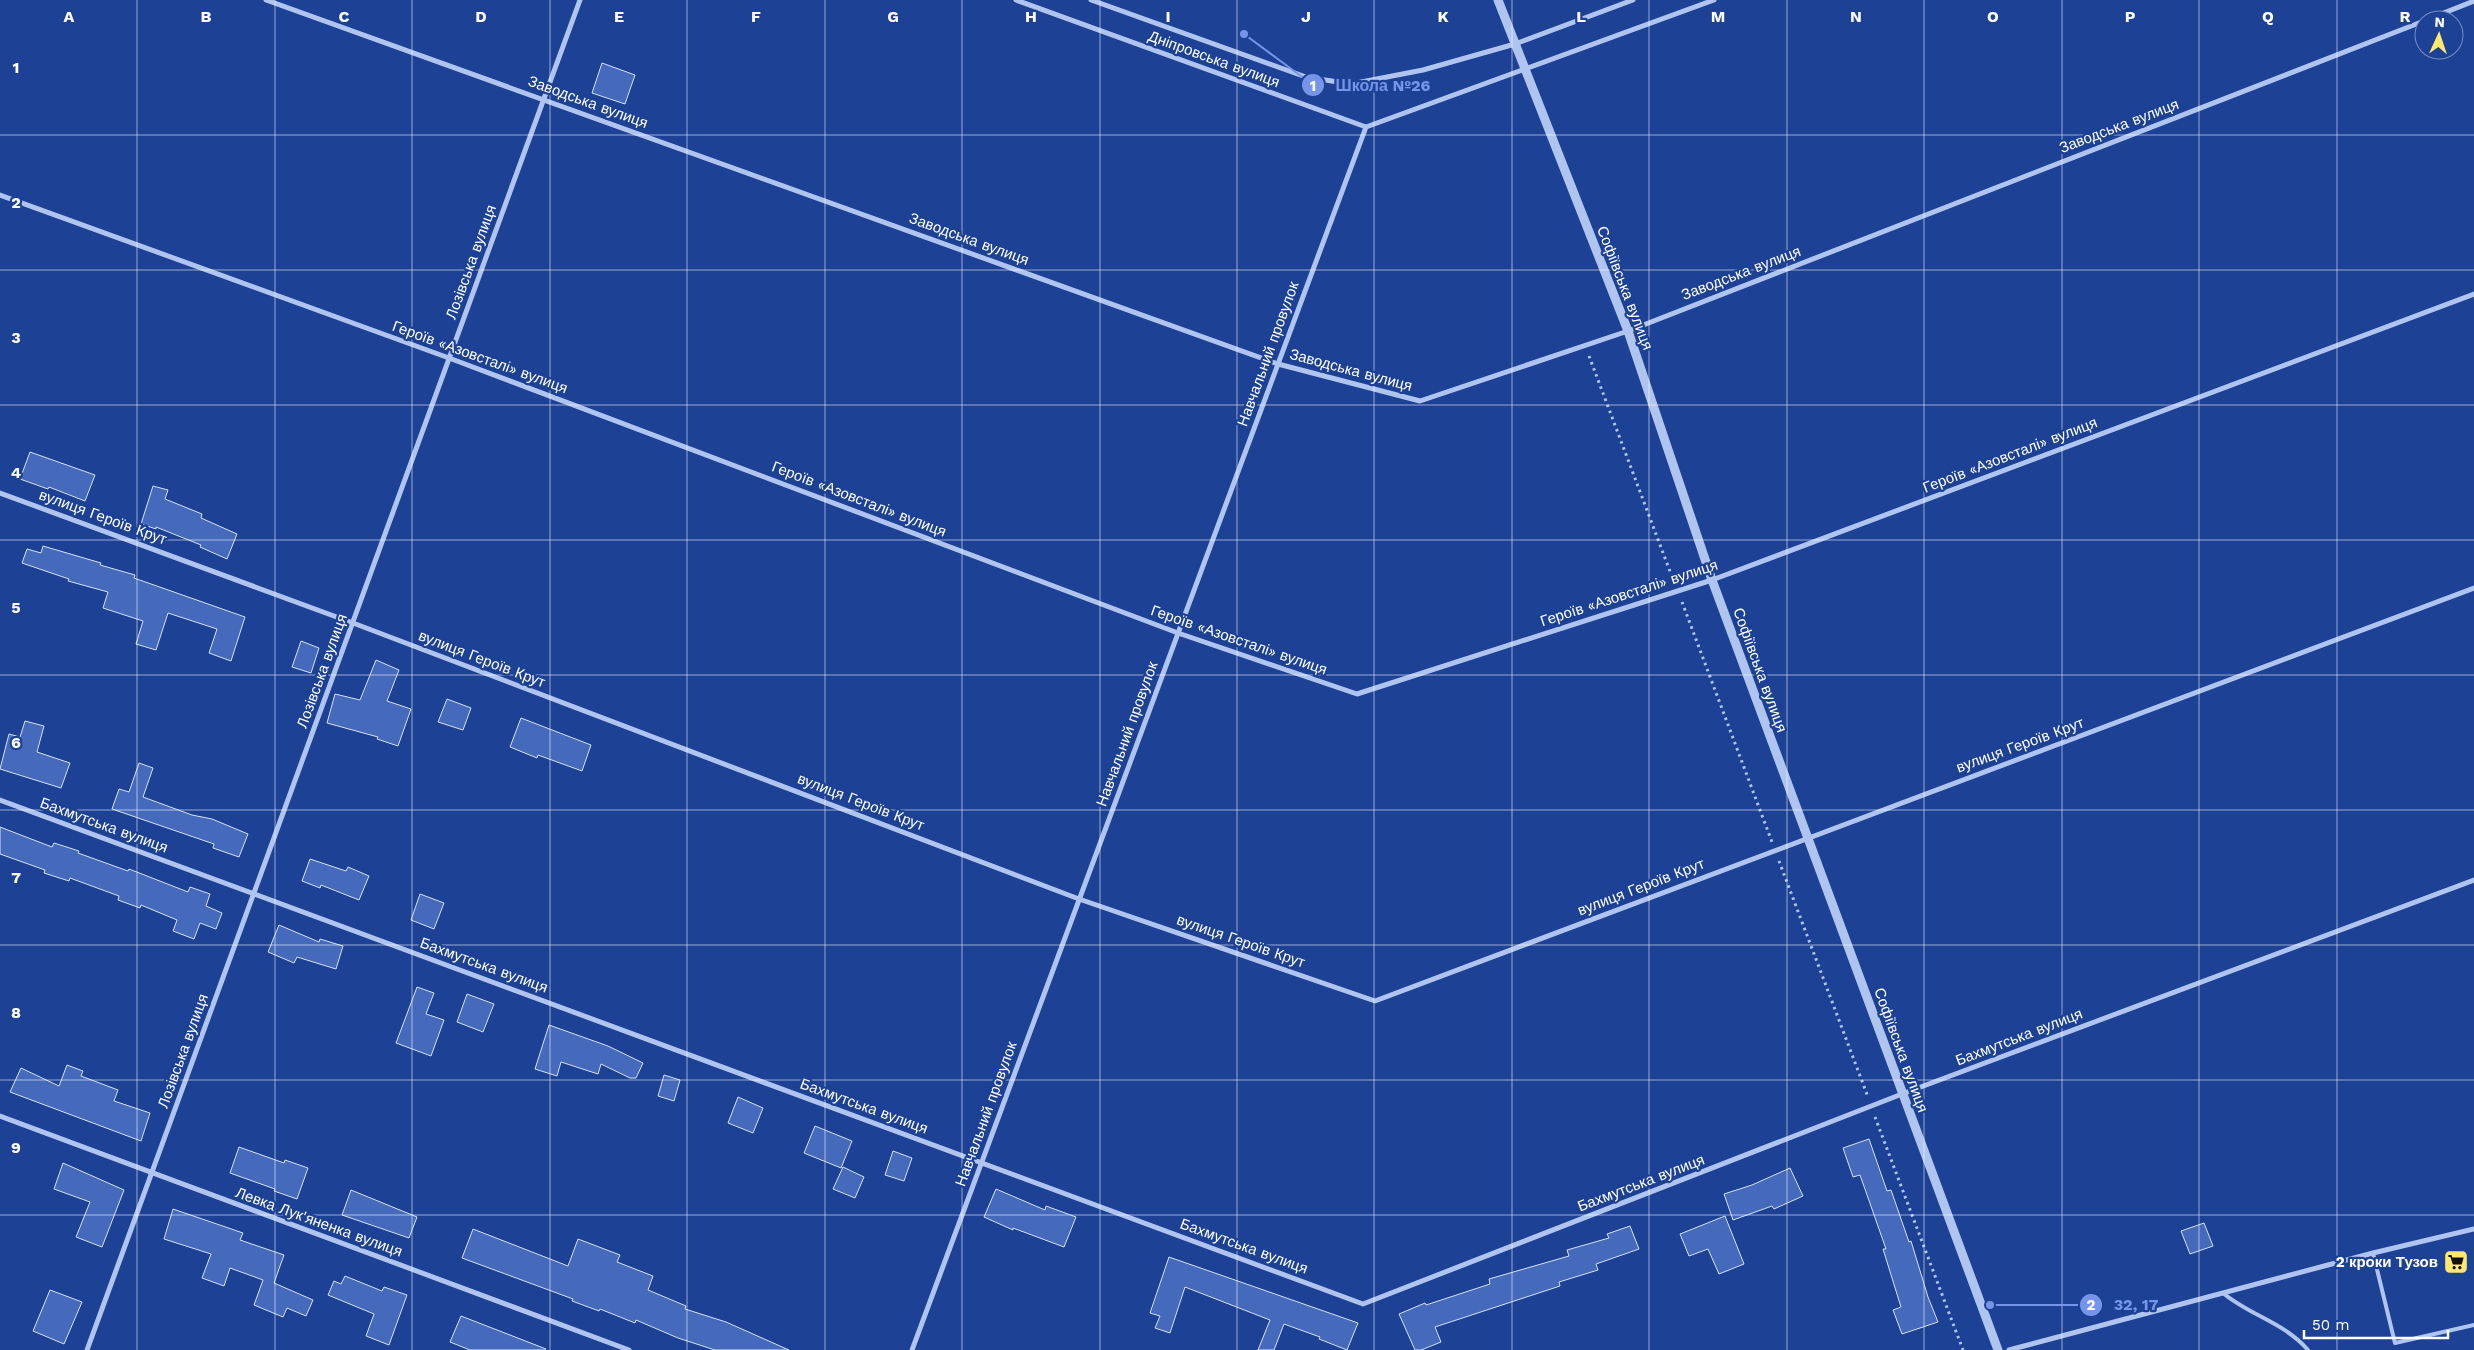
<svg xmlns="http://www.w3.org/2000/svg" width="2474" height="1350" font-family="'Work Sans',sans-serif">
<rect width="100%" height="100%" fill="#1c4195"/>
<g fill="#456abc" stroke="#d6e2fb">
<path d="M602 63 635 75 625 104 592 93Z"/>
<path d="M30 452 95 475 85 501 49 487 48 489 20 479Z"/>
<path d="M153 486 168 490 165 499 202 514 201 518 237 534 227 559 200 547 201 545 156 527V529L141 524Z"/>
<path d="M43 546 101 563 100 565 135 575 134 578 245 617 231 661 209 653 217 629 168 613 156 650 136 644 143 621 103 608 108 592 68 581 69 579 22 563 27 549 41 553Z"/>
<path d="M301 641 319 648 311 673 292 667Z"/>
<path d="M376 660 399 670 387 701 411 709 398 746 377 739 378 737 327 723 335 694 360 700Z"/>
<path d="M447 699 471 708 463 730 438 722Z"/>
<path d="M521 718 591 745 582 771 538 755 537 758 510 747Z"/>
<path d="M25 721 44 726 37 752 70 763 61 788 0 769 9 734 20 737Z"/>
<path d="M139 763 153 768 143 797 192 815 212 819 248 834 239 857 213 848 214 844 112 809 119 789 129 792Z"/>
<path d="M0 827 52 847 54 843 79 851 78 853 128 871 129 869 188 892 190 887 210 894 206 906 222 913 216 929 200 923 194 939 173 931 177 920 141 905 140 908 118 900 119 896 70 878 69 881 44 873 45 870 0 854Z"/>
<path d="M310 859 346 871 348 867 369 876 359 900 321 885 320 888 302 881Z"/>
<path d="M420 894 444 903 434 929 411 920Z"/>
<path d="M279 925 319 942 320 939 343 946 336 969 297 957 294 963 268 952Z"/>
<path d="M417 987 434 993 426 1014 444 1020 431 1056 396 1043Z"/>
<path d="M467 994 494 1004 483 1032 457 1022Z"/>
<path d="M549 1025 608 1046 643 1063 636 1078H630L601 1064 598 1074 561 1062 557 1076 535 1069Z"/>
<path d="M67 1065 83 1071 81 1076 118 1090 114 1101 150 1113 141 1141 10 1092 21 1068 59 1086Z"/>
<path d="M664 1075 680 1080 674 1101 658 1096Z"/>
<path d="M738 1097 763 1108 753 1133 728 1123Z"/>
<path d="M815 1126 852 1141 841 1168 804 1153Z"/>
<path d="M1869 1139 1887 1191 1891 1190 1909 1242 1911 1241 1928 1297 1938 1322 1902 1334 1893 1310 1901 1307 1883 1249H1886L1860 1175 1853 1177 1843 1148Z"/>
<path d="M239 1147 284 1163 285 1160 308 1168 297 1199 274 1191 275 1189 230 1173Z"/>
<path d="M893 1151 912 1158 904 1181 885 1175Z"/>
<path d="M63 1163 124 1190 102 1247 76 1237 90 1202 54 1189Z"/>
<path d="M843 1167 864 1177 855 1198 833 1189Z"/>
<path d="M1790 1168 1803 1196 1774 1209 1772 1206 1733 1220 1724 1194 1752 1185Z"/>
<path d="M996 1189 1045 1210 1046 1206 1076 1217 1064 1247 1013 1228V1230L984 1217Z"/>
<path d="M351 1190 417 1217 409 1238 342 1215Z"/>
<path d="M173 1209 243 1233 240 1240 284 1255 274 1283 313 1300 306 1316 287 1308 283 1317 254 1305 263 1280 230 1268 224 1286 202 1278 211 1254 164 1239Z"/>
<path d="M1725 1216 1744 1264 1719 1274 1708 1249 1689 1256 1680 1234Z"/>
<path d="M2204 1223 2213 1246 2190 1254 2181 1231Z"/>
<path d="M1630 1226 1639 1249 1596 1264 1598 1270 1559 1282 1560 1286 1435 1327 1441 1342 1421 1350H1415L1399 1314 1425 1303 1426 1305 1490 1284 1489 1279 1569 1256 1567 1250 1609 1238 1607 1234Z"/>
<path d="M473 1229 568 1266 578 1239 620 1255 617 1262 653 1276 648 1290 686 1306 685 1309 726 1322 789 1350H715L678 1338 636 1320 635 1323 600 1309 599 1311 572 1301 573 1299 462 1258Z"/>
<path d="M1169 1257 1358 1323 1347 1350 1319 1339 1320 1337 1284 1324 1274 1350H1258L1270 1320 1185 1287 1170 1333 1155 1328 1160 1316 1150 1313Z"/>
<path d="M345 1276 382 1291 384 1287 407 1295 389 1345 366 1336 374 1314 328 1295 334 1281 341 1284Z"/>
<path d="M50 1290 82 1302 64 1344 33 1331Z"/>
<path d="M461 1316 546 1349 545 1350H470L450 1342Z"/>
</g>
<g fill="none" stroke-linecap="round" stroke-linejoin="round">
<g stroke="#afc4ef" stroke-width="3" stroke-dasharray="2.5 4" stroke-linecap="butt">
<path d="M1589 356 1674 582"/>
<path d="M1682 602 1772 842"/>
<path d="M1779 861 1868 1097"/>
<path d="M1875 1117 1963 1350"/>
</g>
<g stroke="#afc4ef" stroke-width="4">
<path d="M2373 1253 2395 1343 2474 1325"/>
<path d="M2223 1293C2249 1315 2285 1323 2308 1350"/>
</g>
<g stroke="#afc4ef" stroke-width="5">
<path d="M266 0 1278 364 1420 401 1628 331 2424 21"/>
<path d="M1016 0 1366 127 1714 0"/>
<path d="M1091 0 1306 77 1351 84 1423 70 1515 44 1633 0"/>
<path d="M2426 20 2474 1"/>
<path d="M0 195 449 358 1178 633 1357 694 1712 580 2474 294"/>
<path d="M0 493 353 623 1079 899 1375 1001 2474 588"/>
<path d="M0 800 1363 1304 1902 1094 2474 880"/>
<path d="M0 1116 629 1350"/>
<path d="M87 1350 580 0"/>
<path d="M912 1350 1366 127"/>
<path d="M2009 1350 2373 1253 2474 1229"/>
</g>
<path stroke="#afc4ef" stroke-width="9" d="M1498 0 1628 331 1712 580 1998 1350"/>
</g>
<path fill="none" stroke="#fff" stroke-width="1" stroke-opacity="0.55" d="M137 0V1350M275 0V1350M412 0V1350M550 0V1350M687 0V1350M825 0V1350M962 0V1350M1100 0V1350M1237 0V1350M1374 0V1350M1512 0V1350M1649 0V1350M1787 0V1350M1924 0V1350M2062 0V1350M2199 0V1350M2337 0V1350M0 135H2474M0 270H2474M0 405H2474M0 540H2474M0 675H2474M0 810H2474M0 945H2474M0 1080H2474M0 1215H2474"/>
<defs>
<symbol id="supermarket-square" viewBox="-11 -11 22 22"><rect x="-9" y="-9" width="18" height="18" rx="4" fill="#ffe86e" stroke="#1c4195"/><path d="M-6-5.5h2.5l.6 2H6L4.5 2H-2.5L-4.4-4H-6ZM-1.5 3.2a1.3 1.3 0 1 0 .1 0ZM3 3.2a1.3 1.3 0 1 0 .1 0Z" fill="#111"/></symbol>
</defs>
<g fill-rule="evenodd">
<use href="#supermarket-square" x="2442" y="1248" width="28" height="28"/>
</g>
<g text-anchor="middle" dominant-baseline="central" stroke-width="4.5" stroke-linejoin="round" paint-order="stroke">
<g font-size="15" fill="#fff" stroke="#1c4195">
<text transform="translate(1214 59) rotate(20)">Дніпровська вулиця</text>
<text transform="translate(588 102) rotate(20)">Заводська вулиця</text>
<text transform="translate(2119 126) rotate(-21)">Заводська вулиця</text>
<text transform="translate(969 239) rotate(20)">Заводська вулиця</text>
<text transform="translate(471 262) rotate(-70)">Лозівська вулиця</text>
<text transform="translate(1741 273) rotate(-21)">Заводська вулиця</text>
<text transform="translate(1625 288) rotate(69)">Софіївська вулиця</text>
<text transform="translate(1268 354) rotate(-70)">Навчальний провулок</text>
<text transform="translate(480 357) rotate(20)">Героїв «Азовсталі» вулиця</text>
<text transform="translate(1351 370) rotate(15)">Заводська вулиця</text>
<text transform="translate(2010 455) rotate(-21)">Героїв «Азовсталі» вулиця</text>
<text transform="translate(859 499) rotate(21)">Героїв «Азовсталі» вулиця</text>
<text transform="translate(103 517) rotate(20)">вулиця Героїв Крут</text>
<text transform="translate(1629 593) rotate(-18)">Героїв «Азовсталі» вулиця</text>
<text transform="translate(1239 640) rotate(19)">Героїв «Азовсталі» вулиця</text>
<text transform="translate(482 659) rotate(21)">вулиця Героїв Крут</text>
<text transform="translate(1760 670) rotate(70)">Софіївська вулиця</text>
<text transform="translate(322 671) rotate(-70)">Лозівська вулиця</text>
<text transform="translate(1127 734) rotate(-70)">Навчальний провулок</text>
<text transform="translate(2020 745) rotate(-20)">вулиця Героїв Крут</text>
<text transform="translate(861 802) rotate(21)">вулиця Героїв Крут</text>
<text transform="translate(104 825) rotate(20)">Бахмутська вулиця</text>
<text transform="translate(1641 887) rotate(-21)">вулиця Героїв Крут</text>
<text transform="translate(1241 941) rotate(19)">вулиця Героїв Крут</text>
<text transform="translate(484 965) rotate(20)">Бахмутська вулиця</text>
<text transform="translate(2019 1037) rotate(-21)">Бахмутська вулиця</text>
<text transform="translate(1901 1050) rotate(70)">Софіївська вулиця</text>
<text transform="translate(183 1051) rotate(-70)">Лозівська вулиця</text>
<text transform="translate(864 1106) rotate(20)">Бахмутська вулиця</text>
<text transform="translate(986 1114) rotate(-70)">Навчальний провулок</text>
<text transform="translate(1641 1183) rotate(-21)">Бахмутська вулиця</text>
<text transform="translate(319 1222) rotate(20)">Левка Лук'яненка вулиця</text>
<text transform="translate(1244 1246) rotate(20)">Бахмутська вулиця</text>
</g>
<g font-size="15" font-weight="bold" fill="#fff" stroke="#1c4195" text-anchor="end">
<text x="2438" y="1262">2 кроки Тузов</text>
</g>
</g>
<g font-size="16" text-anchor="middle" font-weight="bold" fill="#fff" stroke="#1c4195" stroke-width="4.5" stroke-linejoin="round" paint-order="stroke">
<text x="69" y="22">A</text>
<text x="206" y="22">B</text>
<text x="344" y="22">C</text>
<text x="481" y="22">D</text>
<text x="619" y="22">E</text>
<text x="756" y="22">F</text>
<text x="893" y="22">G</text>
<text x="1031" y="22">H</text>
<text x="1168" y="22">I</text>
<text x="1306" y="22">J</text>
<text x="1443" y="22">K</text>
<text x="1581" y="22">L</text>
<text x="1718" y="22">M</text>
<text x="1856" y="22">N</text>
<text x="1993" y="22">O</text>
<text x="2130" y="22">P</text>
<text x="2268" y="22">Q</text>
<text x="2405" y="22">R</text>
<text x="16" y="73">1</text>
<text x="16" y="208">2</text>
<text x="16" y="343">3</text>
<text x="16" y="478">4</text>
<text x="16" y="613">5</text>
<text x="16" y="748">6</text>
<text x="16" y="883">7</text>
<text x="16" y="1018">8</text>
<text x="16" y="1153">9</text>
</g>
<path fill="none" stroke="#7795e8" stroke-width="2" d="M1244 34L1313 85M1990 1305L2091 1305"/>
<g fill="#7795e8" stroke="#1c4195" stroke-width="2">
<circle cx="1244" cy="34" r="5"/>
<circle cx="1990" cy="1305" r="5"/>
<circle cx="1313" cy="85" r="12"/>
<circle cx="2091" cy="1305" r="12"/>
</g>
<g font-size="15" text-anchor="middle" font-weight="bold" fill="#fff">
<text x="1313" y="91">1</text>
<text x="2091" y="1310">2</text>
</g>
<g font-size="16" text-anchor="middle" font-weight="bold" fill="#7795e8" stroke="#1c4195" stroke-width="4.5" stroke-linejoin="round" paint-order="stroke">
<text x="1383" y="91">Школа №26</text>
<text x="2136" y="1310">32, 17</text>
</g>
<g transform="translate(2439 35) rotate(3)"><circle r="24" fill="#1c4195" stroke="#778dbf"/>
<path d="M0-4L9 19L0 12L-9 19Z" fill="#ffe86e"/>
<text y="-8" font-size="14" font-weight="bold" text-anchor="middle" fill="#ffffff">N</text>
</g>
<path d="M2304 1330v8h144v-8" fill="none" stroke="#ffffff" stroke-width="2.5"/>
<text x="2312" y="1330" font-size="15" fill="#ffffff" stroke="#1c4195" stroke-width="4" paint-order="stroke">50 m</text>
</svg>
